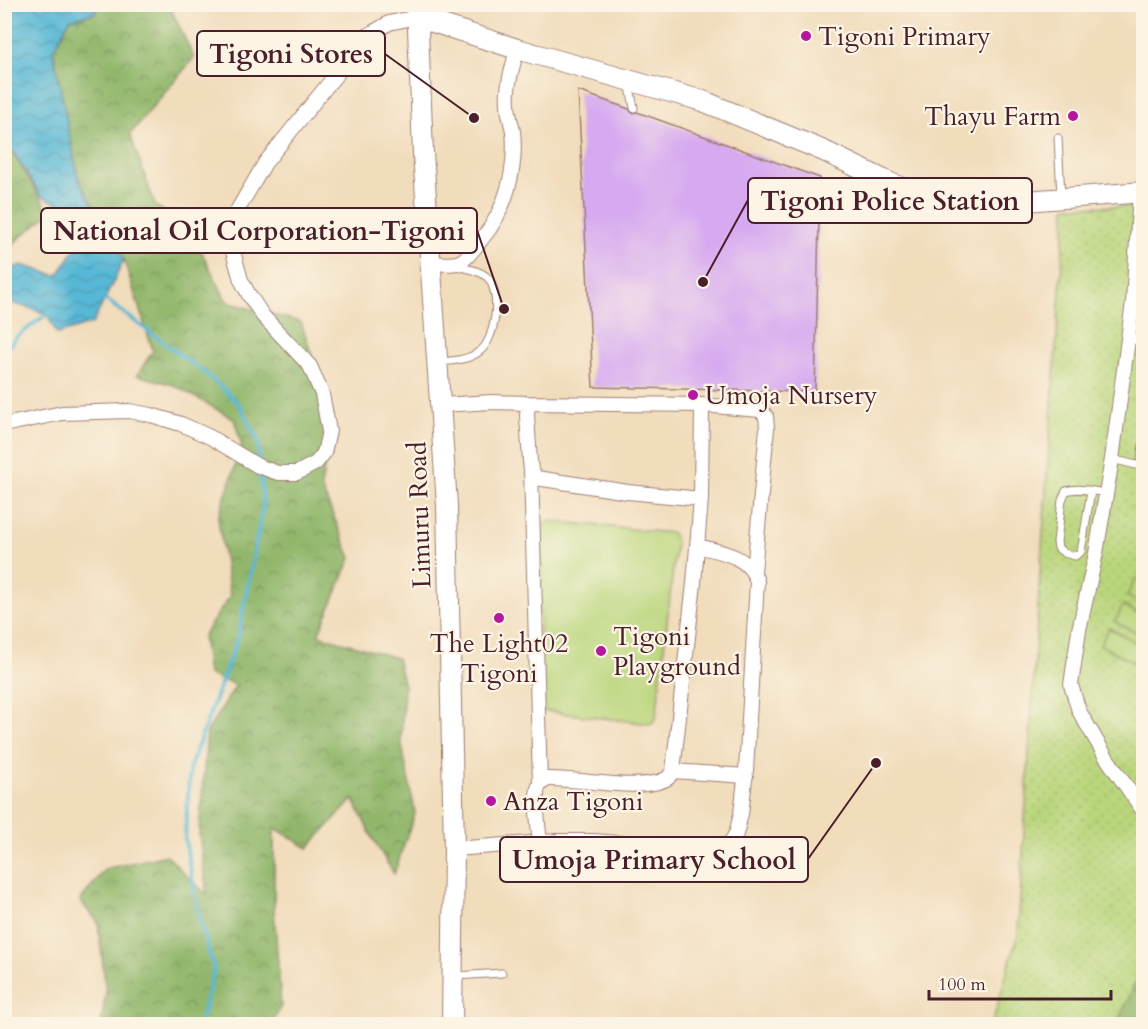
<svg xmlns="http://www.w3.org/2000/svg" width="1148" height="1029" font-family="Cardo,serif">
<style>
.grass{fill:url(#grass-dots);stroke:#827a54;stroke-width:1.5}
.forest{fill:url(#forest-crowns);stroke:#6e6b4c;stroke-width:1.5}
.pitch{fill:#b9d67c;stroke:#827a54;stroke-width:1.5}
.water{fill:url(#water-waves);stroke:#506c80;stroke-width:1.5}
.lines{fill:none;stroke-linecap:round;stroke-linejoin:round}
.stream{stroke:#57b8d6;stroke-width:4}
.building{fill:#d6a9f0}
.service-casing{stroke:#9e7e73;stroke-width:9}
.minor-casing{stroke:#9e7e73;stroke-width:16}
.secondary-casing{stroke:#9e7e73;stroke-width:22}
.service{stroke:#fff;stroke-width:7}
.minor{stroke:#fff;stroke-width:14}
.secondary{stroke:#fff;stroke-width:20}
.poi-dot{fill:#b5179e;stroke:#fcf5e5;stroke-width:2}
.labels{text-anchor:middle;stroke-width:4.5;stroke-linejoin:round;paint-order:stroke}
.poi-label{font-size:26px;fill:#4a1f2b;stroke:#fcf5e5;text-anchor:start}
.street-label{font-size:26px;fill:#4a1f2b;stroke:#fcf5e5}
.leader{fill:none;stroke:#4a1f2b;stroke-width:2}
.callout-dot{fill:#4a1f2b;stroke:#fcf5e5;stroke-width:2}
.callout{fill:#fcf5e5;stroke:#4a1f2b;stroke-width:2}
.callout-label{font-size:27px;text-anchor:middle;font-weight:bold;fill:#4a1f2b}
</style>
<defs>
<pattern id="grass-dots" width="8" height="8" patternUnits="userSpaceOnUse" patternTransform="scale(1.5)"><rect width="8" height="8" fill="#b9d67c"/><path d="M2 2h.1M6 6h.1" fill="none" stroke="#a1b76b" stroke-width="1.8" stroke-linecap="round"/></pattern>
<pattern id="forest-crowns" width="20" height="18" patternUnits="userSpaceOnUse" patternTransform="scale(1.5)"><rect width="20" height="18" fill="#92b76c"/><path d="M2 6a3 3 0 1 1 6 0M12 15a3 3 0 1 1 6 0" fill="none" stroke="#799459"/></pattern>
<pattern id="water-waves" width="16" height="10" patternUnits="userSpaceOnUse" patternTransform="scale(1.5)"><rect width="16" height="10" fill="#57b8d6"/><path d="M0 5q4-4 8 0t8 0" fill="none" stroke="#4a95ae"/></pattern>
</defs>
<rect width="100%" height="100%" fill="#fcf5e5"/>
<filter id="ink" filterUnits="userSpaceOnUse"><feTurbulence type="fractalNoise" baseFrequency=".0167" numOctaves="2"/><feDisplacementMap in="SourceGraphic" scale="12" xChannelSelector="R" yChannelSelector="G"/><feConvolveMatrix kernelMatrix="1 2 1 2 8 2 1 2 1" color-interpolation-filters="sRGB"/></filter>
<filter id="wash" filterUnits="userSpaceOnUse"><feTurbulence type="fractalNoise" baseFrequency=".008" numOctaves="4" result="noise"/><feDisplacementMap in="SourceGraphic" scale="24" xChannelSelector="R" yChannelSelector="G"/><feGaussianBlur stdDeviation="1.35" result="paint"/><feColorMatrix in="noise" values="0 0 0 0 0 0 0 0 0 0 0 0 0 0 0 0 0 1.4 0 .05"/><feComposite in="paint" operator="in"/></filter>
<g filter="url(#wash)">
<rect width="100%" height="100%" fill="#f1dcbb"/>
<path class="grass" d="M1066 206 1143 207V1024H992L1018 934 1039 591Z"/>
<path class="forest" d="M5 5H13L5 75V121Z
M98 5H169L194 58 130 134 155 205 191 231 227 302 301 322 333 418 321 487 351 558 318 635 397 658 404 687 401 741 415 813 394 874 373 839 353 799 308 848 274 827V909L281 1006 272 1024H101L106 992 98 922 80 901 105 869 167 855 191 881 207 894 199 832 207 732 236 685 208 674 203 636 230 596 218 518 242 446 234 419 174 385 137 375 153 351 124 260 78 178 53 51 70 19 95 13Z
M4 139 50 213 5 250H4Z
M1143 966V1024H1117Z"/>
<path class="pitch" d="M549 521 672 533 676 543 656 718 651 724 537 710 542 526Z
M1136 578 1143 582V605L1127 596Z
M1123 605 1143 616V636L1115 622Z
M1109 628 1143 646V653L1137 664 1100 645Z"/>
<path class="water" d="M13 5H98L95 13 70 19 53 51 78 178 124 260 93 323 57 334 47 314 12 303 9 269 22 265 57 276 80 242 71 210 41 196 5 139V75Z"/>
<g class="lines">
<path class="stream" d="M105 299 210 377 240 405 258 441 259 461
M4 354 15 338 47 314
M200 1024 214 969 199 917 185 839 190 767 238 637 263 506 260 472"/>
</g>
<g id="blocks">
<path class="building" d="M578 91 629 109 632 113 637 112 820 178 815 392 593 387Z"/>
</g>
</g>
<g filter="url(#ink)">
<use href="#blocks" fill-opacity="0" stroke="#9e7e73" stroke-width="1.5"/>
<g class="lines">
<defs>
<path id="service" d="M629 82 634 108
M1058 138 1061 196
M1129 336 1144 345
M439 362C453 361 469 360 480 351 496 339 502 291 487 277 478 269 466 269 456 266
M1112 459 1140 466 1144 439
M1091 491 1081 552 1075 556 1064 553 1058 548 1057 542 1062 500 1066 491C1077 487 1093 491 1106 493
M456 976 502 973"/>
<path id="minor" d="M1140 193 1133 302 1112 459 1096 553 1079 630 1071 685 1079 711 1106 757 1142 809
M432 263C464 266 462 263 481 240 506 211 517 169 513 131 511 122 508 113 508 104 506 85 513 67 517 49
M528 403 702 405 701 499
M441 405 492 402 528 403 527 416 530 461 531 470 536 478 628 492 701 499 694 583 673 771 668 778C642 793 581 778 548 779 546 780 542 782 540 784 533 793 539 831 540 843
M702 405 760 410 766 416 767 428 754 572
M4 425 62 413 129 411 151 415 181 424 210 437 258 466 278 473H297L316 463 324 453 329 431 322 394 310 366 263 316 249 295 241 280 230 241 234 216 265 163 367 36 389 23 417 17
M531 470 540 784
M673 771 746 776
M454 849 557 841H592L705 849H718L730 843 736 834 741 814 746 771 757 581C748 555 721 552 697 546"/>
<path id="secondary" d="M417 4 423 153 447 505 454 849 452 1024
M417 17 517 49 703 101 824 151 890 183 942 202 973 205 1144 192"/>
</defs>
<use href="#service" class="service-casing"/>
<use href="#minor" class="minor-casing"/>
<use href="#secondary" class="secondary-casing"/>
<use href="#service" class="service"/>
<use href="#minor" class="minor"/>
<use href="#secondary" class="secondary"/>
</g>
</g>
<g class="poi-dot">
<circle cx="806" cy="36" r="6"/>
<circle cx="1073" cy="116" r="6"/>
<circle cx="693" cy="395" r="6"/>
<circle cx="499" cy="618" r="6"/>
<circle cx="601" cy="651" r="6"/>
<circle cx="491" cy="801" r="6"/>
</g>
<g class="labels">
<g class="poi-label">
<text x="818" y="45">Tigoni Primary</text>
<text x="1061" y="125" text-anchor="end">Thayu Farm</text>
<text x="705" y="404">Umoja Nursery</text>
<text x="613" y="645">Tigoni<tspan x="613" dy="30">Playground</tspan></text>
<text x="499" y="652" text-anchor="middle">The Light02<tspan x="499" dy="30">Tigoni</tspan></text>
<text x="503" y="810">Anza Tigoni</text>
</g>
<g class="street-label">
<text transform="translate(419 515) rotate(-92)" y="9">Limuru Road</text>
</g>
</g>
<path class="leader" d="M474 118L385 54M703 282L748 200M504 309L477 230M876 763L808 859"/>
<g class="callout-dot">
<circle cx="474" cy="118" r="6"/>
<circle cx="703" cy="282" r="6"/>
<circle cx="504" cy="309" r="6"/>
<circle cx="876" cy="763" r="6"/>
</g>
<g class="callout">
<rect x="197" y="31" width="188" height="45" rx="6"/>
<rect x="748" y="178" width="284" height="45" rx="6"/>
<rect x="41" y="208" width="436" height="45" rx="6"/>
<rect x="500" y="837" width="308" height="45" rx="6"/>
</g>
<g class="callout-label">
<text x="291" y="63">Tigoni Stores</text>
<text x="890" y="210">Tigoni Police Station</text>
<text x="259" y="240">National Oil Corporation-Tigoni</text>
<text x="654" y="869">Umoja Primary School</text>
</g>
<rect width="1148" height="1029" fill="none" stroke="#fcf5e5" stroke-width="24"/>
<path d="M929 990v9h182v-9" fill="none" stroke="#4a1f2b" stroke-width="3"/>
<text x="938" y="990" font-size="18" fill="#4a1f2b" stroke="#fcf5e5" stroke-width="4.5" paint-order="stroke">100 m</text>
</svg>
